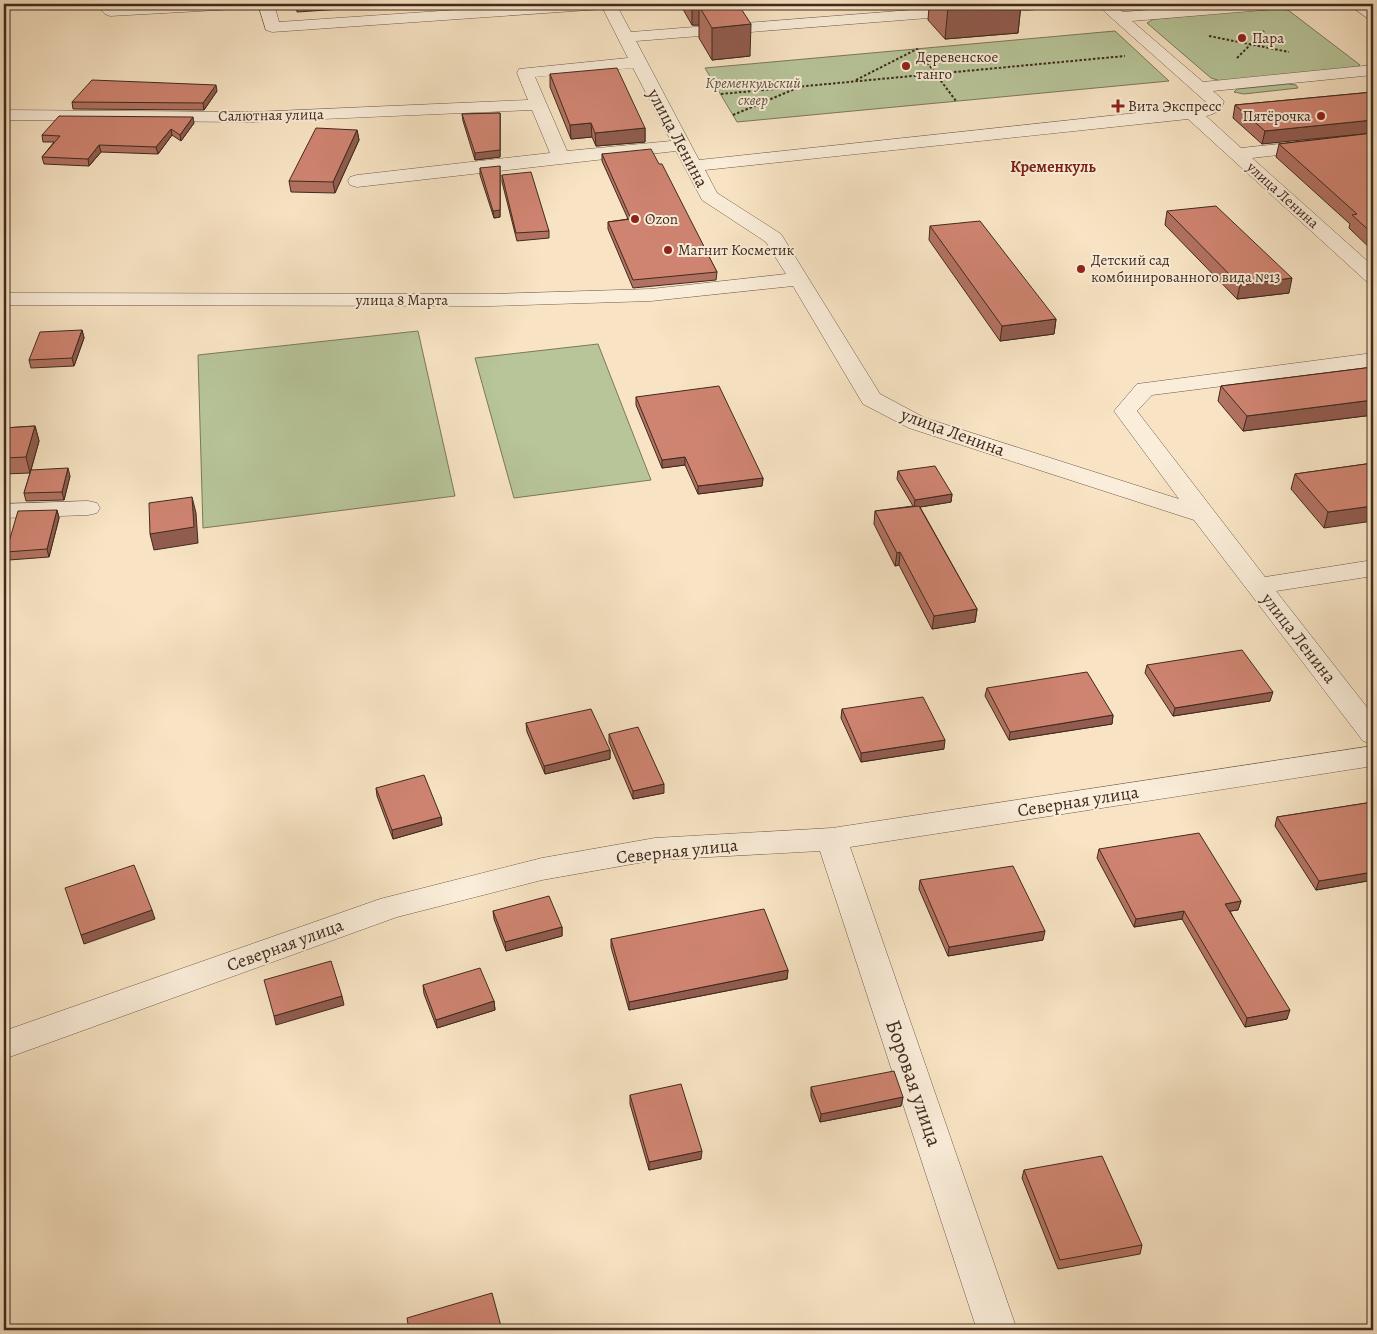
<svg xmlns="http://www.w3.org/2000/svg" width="1377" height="1334" font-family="Alegreya,serif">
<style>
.green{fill:#b7c599;stroke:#7c785c}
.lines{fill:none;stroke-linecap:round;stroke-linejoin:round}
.minor-casing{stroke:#6e5848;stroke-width:1}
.path{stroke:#402a1e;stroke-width:2;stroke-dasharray:2.5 2;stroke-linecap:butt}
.minor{fill:#faedd9;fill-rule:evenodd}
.wall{fill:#b27261;stroke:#402a1e}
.shaded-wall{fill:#915c4f;stroke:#402a1e}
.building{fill:#cf8471;stroke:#402a1e}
.poi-dot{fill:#8f2418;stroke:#faedd9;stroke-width:2}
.labels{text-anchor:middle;stroke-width:4;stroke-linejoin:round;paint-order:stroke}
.far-poi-label{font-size:15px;fill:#402a1e;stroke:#faedd9;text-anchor:start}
.far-park-label{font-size:15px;font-style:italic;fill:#5e513d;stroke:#faedd9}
.far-street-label{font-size:15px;fill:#402a1e;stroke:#faedd9}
.far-quarter-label{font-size:16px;font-weight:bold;fill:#7a1f14;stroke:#faedd9}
.street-label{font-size:18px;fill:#402a1e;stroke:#faedd9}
.near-street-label{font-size:21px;fill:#402a1e;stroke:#faedd9}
</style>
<rect width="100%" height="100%" fill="#f8e4c4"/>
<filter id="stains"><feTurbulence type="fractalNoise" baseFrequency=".004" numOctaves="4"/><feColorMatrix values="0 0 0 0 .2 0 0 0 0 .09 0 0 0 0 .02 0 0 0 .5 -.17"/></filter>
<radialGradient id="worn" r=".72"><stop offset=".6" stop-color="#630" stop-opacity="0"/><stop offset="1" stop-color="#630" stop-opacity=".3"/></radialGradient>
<path class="green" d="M1274 8 1288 10 1360 65 1354 69 1224 82 1211 78 1147 23 1154 19Z
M1115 31 1169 81 737 122 705 68Z
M1288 84 1296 85 1298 88 1244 94 1234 92 1237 89Z
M418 331 455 496 203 528 198 355Z
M598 344 651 480 514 498 475 358Z"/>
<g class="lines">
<defs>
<path id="minor" d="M104 4H120L119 6 157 4H244L241 7 236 9 110 16 105 14 102 11Z
M258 4H274L279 22 544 4H616L631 32 987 4H1050L1047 7 1042 9 636 41 699 160 1201 106 1206 102 1106 13 1103 10 1106 7H1116L1123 12 1222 4H1283L1280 7 1275 9 1132 21 1203 82 1373 65V75L1213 91 1224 101C1222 110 1215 114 1206 116L1241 148 1373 134V144L1252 158 1373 266V283L1366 281 1188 119 705 170 717 193 781 234 880 394 925 418 1179 499 1114 411 1137 384 1373 353V367L1152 395 1137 411 1265 577 1373 560V576L1276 591 1373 715V744L1363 741 1194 520 909 428 863 404 793 286 651 301 490 306 4 305V293L490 294 651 289 786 274 766 242 702 200 676 151 357 187 350 185 348 181 350 177 357 175 550 153 532 110 252 122 4 120V110L252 112 528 100 517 73 519 69 628 58 603 9 272 32 266 30ZM633 68 671 141 567 151 535 77Z
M1348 4H1366L1373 8V20L1367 18Z
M88 501 97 503 100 508 97 513 88 515 4 518V504Z
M1373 746V766L850 847 1017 1330H977L820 851 655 860 542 880 397 917 4 1059V1031L380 899 542 858 655 838 832 828Z"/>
</defs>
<use href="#minor" class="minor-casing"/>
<path class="path" d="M1209 36 1289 52
M1237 58 1264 31
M856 80 917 49 956 101
M721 94 1125 56
M733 115 797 88"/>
<use href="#minor" class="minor"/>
</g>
<path class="wall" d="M296 4H416L297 12Z
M680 4H738L750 56 712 60 699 38V25H692Z
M816 4H827L820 9Z
M913 4H1021L1018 33 945 39 928 20 929 7 917 8Z
M550 74 645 128V142L596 146 592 137 571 139 550 87Z
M217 91 204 110 73 109 72 102Z
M1373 92 1262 144 1233 118 1235 105Z
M500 113V157L475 160 463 121 462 114Z
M194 123 181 141 172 135 158 154 101 152 89 166 44 164 42 157 54 142H43L42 135Z
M357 130 359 140 335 193 291 192 289 181Z
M1373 133V251L1349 228 1350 224 1276 157 1279 144Z
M602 154 659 164 717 272 716 280 633 288 608 229V222L628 219 602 161Z
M480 168 500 173V217L494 218 480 175Z
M502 175 549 231V238L517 241 502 182Z
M1167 211 1289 293 1237 299 1165 225Z
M930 226 1056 319 1054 334 1000 341 929 240Z
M82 330 84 338 74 366 31 368 29 360Z
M1373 367V415L1243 431 1218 401 1221 386Z
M636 397 763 478 762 486 698 494 685 465 662 468 636 405Z
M35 426 39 441 31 470 70 476 64 500 26 501 24 493 30 473 4 474V428Z
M1373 463 1324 528 1291 489 1295 474Z
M898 471 952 494 951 502 920 507 977 609 975 622 932 629 899 565 895 566 874 524 875 511 913 506 897 479Z
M57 510 59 518 49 557 9 560 6 552Z
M1147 665 1270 701 1173 716 1145 673Z
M987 688 1113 715 1112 724 1009 740 985 696Z
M842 709 944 749 861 762 841 718Z
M526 723 610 750V759L545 774 527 732Z
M609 734 664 793 633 799 609 742Z
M376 788 441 817 442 825 393 839 377 796Z
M1373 802V880L1316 890 1275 826 1277 817Z
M1099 849 1241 901 1238 910 1230 911 1287 1019 1245 1027 1182 919 1134 927 1097 858Z
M920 880 1043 940 948 956 919 889Z
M493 911 562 927V936L506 951 494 919Z
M611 939 788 970 787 979 629 1010 611 947Z
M423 985 494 1001 495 1010 437 1028 424 994Z
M811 1087 903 1097 901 1106 820 1122 811 1096Z
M630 1095 701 1159 649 1170 630 1104Z
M1024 1170 1142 1245 1140 1254 1058 1269 1022 1178Z"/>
<path class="shaded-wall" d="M820 4H827L820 9Z
M917 4H929V7L917 8Z
M987 4H1021L1018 33 945 39 948 7Z
M692 7H699V25H692Z
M751 24 750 56 712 60V28Z
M216 85 217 91 204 110 203 103Z
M500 113V157L475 160V153Z
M193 117 194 123 181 141 180 135Z
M1373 120V133L1262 144 1265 131Z
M591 123 592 137 571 139 570 125Z
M645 128V142L596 146 595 133Z
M171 129 172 135 158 154 156 147Z
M357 130 359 140 335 193 333 182Z
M99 145 101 152 89 166 88 159Z
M500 166V217L494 218 493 211Z
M1292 278 1289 293 1237 299 1240 285Z
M1056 319 1054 334 1000 341 1002 326Z
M82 330 84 338 74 366 72 358Z
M1373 400V415L1243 431 1247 416Z
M35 426 39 441 30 473 26 457Z
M685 457V465L662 468V460Z
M68 468 70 476 64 500 62 492Z
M763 478 762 486 698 494V486Z
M952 494 951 502 914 508 915 500Z
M192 497 196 513 198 543 154 550 150 534Z
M1373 506V521L1324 528 1328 512Z
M57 510 59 518 49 557 47 549Z
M900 552 899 565 895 566 897 553Z
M977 609 975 622 932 629 934 616Z
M1273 692 1270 701 1173 716 1175 708Z
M1113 715 1112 724 1009 740 1010 732Z
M945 740 944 749 861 762V753Z
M610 750V759L545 774 544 766Z
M664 784V793L633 799V791Z
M441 817 442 825 393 839 392 830Z
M1373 872V880L1316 890 1319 881Z
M1241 901 1238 910 1223 912 1225 904Z
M152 910 155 919 84 944 81 935Z
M1184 911 1182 919 1134 927 1136 919Z
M562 927V936L506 951 505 942Z
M1045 931 1043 940 948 956 949 947Z
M788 970 787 979 629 1010V1002Z
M342 996 344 1005 276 1025 274 1016Z
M494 1001 495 1010 437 1028 436 1020Z
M1290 1010 1287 1019 1245 1027 1247 1018Z
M903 1097 901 1106 820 1122 821 1114Z
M702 1151 701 1159 649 1170V1162Z"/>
<path class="building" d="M690 4H730L692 7Z
M731 4H738L751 24 712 28 699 6Z
M944 4H987L948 7Z
M617 68 645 128 595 133 591 123 570 125 550 74Z
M92 80 216 85 203 103 72 102Z
M1373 92V120L1265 131 1235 105Z
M500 113V150L475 153 462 114Z
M59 116 193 117 180 135 171 129 156 147 99 145 88 159 42 157 60 136 42 135Z
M316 128 357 130 333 182 289 181Z
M1373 133V234L1352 215 1357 214 1279 144Z
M651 149 659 164H662L717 272 633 280 608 222 631 219 602 154Z
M500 166V210L493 211 480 168Z
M531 172 549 231 516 233 502 175Z
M1216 206 1292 278 1240 285 1167 211Z
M980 221 1056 319 1002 326 930 226Z
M82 330 72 358 29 360 40 332Z
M1373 367V400L1247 416 1221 386Z
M719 386 763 478 698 486 685 457 662 460 636 397Z
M35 426 26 457 4 458V428Z
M1373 463V506L1328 512 1295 474Z
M935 466 952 494 915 500 898 471Z
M68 468 62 492 24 493 31 470Z
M192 497 194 527 150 534 149 503Z
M919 506 977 609 934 616 900 552 897 553 875 511Z
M57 510 47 549 6 552 18 511Z
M1242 650 1273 692 1175 708 1147 665Z
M1087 672 1113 715 1010 732 987 688Z
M923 697 945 740 861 753 842 709Z
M591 709 610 750 544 766 526 723Z
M638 727 664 784 633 791 609 734Z
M424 775 441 817 392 830 376 788Z
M1373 802V872L1319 881 1277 817Z
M1199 833 1241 901 1225 904 1290 1010 1247 1018 1184 911 1136 919 1099 849Z
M134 865 152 910 81 935 65 888Z
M1013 866 1045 931 949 947 920 880Z
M549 896 562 927 505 942 493 911Z
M764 909 788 970 629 1002 611 939Z
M331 961 342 996 274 1016 264 980Z
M480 968 494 1001 436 1020 423 985Z
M894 1071 903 1097 821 1114 811 1087Z
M681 1084 702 1151 649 1162 630 1095Z
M1102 1156 1142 1245 1060 1260 1024 1170Z
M492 1293 502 1330H409L407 1318Z"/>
<g class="poi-dot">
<circle cx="1242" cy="38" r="5"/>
<circle cx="906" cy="66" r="5"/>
<path d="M1115.5 98.5h5v5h5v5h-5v5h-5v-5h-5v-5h5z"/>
<circle cx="1321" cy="116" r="5"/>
<circle cx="635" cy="219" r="5"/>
<circle cx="668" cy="250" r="5"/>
<circle cx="1081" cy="269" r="5"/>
</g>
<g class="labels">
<g class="far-poi-label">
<text x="1252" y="43">Пара</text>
<text x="916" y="62">Деревенское<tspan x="916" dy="17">танго</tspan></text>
<text x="1128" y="111">Вита Экспресс</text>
<text x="1311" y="121" text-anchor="end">Пятёрочка</text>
<text x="645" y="224">Ozon</text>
<text x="678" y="255">Магнит Косметик</text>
<text x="1091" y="265">Детский сад<tspan x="1091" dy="17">комбинированного вида №13</tspan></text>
</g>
<g class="far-park-label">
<text x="753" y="88">Кременкульский<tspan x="753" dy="17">сквер</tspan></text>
</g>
<g class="far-street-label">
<text transform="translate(271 115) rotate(-1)" y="5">Салютная улица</text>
<text transform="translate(1283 195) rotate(42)" y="5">улица Ленина</text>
<text x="402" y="305">улица 8 Марта</text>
</g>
<g class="far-quarter-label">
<text x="1053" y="172">Кременкуль</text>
</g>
<g class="street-label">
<text transform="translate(678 138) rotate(62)" y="6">улица Ленина</text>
<text transform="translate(953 432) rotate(20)" y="6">улица Ленина</text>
<text transform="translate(1299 638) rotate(52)" y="6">улица Ленина</text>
<text transform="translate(1078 801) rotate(-9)" y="6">Северная улица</text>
<text transform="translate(677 851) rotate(-6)" y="6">Северная улица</text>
<text transform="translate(285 945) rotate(-20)" y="6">Северная улица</text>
</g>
<g class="near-street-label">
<text transform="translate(914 1083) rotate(71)" y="7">Боровая улица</text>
</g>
</g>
<rect width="1377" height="1334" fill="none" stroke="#f8e4c4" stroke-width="20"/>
<rect x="5" y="5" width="1367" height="1324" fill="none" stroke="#402a1e" stroke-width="2.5"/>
<rect x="10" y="10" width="1357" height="1314" fill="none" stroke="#402a1e"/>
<rect width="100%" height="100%" filter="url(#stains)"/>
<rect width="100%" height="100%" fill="url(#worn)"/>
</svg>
